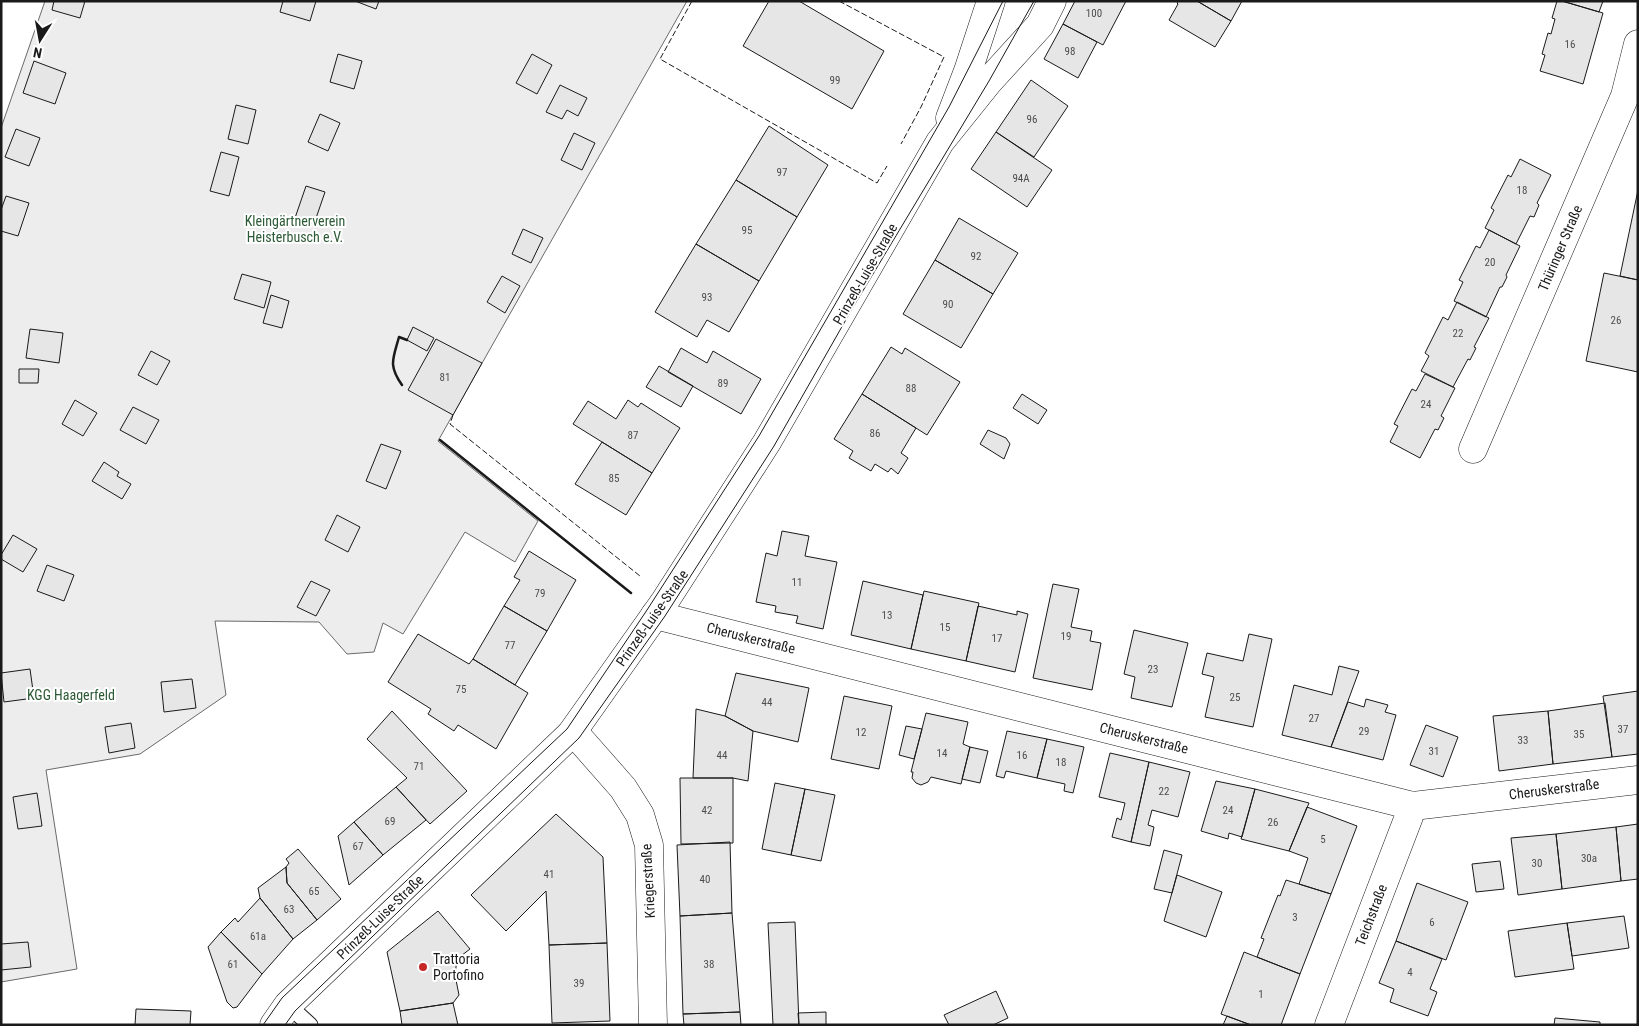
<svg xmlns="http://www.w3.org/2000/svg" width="1639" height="1026" font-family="'Roboto Condensed',sans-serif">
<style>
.built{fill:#ededed;stroke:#6a6a6a}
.building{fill:#e6e6e6;stroke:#1a1a1a}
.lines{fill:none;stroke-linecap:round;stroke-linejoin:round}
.service-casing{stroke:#1a1a1a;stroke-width:17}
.minor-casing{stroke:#1a1a1a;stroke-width:29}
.secondary-casing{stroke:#1a1a1a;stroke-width:29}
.service{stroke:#fff;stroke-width:15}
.minor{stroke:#fff;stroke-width:28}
.secondary{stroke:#fff;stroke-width:28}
.tram{stroke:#1a1a1a;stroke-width:1}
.fence{stroke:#1a1a1a;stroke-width:1;stroke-dasharray:6 2.5;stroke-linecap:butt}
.wall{stroke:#1a1a1a;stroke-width:2.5}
.poi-dot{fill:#c62828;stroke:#fff;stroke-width:2}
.labels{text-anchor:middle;stroke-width:4;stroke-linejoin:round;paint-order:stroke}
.number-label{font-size:11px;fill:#4d4d4d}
.park-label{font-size:14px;fill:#2b5a34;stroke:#fff}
.street-label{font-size:14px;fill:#1a1a1a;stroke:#fff}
.poi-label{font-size:14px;fill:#1a1a1a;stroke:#fff;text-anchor:start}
</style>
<rect width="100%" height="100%" fill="#fff"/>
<path class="built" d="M45 1H687L438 441 538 521 515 562 465 532 403 634 383 623 374 652 347 654 319 622 215 621 226 695 140 754 46 770 77 969 1 982V128Z"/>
<path class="building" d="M54 1H85L80 18 52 10Z
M283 1H316L310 21 280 12Z
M355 1H379L376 9Z
M769 1H799L884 51 852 109 743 46Z
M1075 1H1126L1103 45 1063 24Z
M1178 1H1197L1231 21 1215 47 1169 20 1178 4 1177 3Z
M1197 1H1242L1231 21Z
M1557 1H1562L1603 13 1583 84 1540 71 1545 55 1542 54 1548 33 1551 34 1555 19 1552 18Z
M1562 1H1603L1599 12Z
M1063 24 1097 42 1078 78 1044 59Z
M338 54 362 61 354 89 330 82Z
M532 54 552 65 537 94 516 83Z
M34 61 66 73 55 104 23 93Z
M1031 80 1068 106 1034 157 996 132Z
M560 85 587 98 578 116 567 110 562 119 546 112Z
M236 105 256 110 248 144 228 139Z
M320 114 340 123 328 151 308 142Z
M769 126 828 165 797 217 736 180Z
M16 129 40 138 29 166 5 157Z
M996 132 1052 170 1027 207 971 169Z
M574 133 595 143 582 170 561 160Z
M221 152 239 157 229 196 210 191Z
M1520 159 1551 175 1537 203 1539 205 1534 217 1530 216 1516 244 1485 228 1494 210 1491 208 1508 175 1511 177Z
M736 180 797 217 759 281 696 244Z
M306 186 325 192 314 224 295 218Z
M1638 190V280L1620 276Z
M6 196 29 203 18 236 1 231V210Z
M959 218 1018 253 993 294 935 260Z
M523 229 543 238 531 263 512 254Z
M1489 230 1520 246 1506 275 1507 277 1502 287H1500L1486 317 1454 301 1463 282 1459 280 1476 246 1480 248Z
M696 244 759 281 729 332 707 320 697 337 655 312Z
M935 260 993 294 961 348 903 314Z
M1604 273 1638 280V372L1586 361Z
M242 274 271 282 264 308 234 299Z
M502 276 520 286 505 313 487 302Z
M271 295 289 301 282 328 263 323Z
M1457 302 1489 318 1474 347 1476 348 1470 360 1468 359 1453 387 1421 371 1429 356 1425 353 1443 317 1448 320Z
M413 327 434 338 427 351 407 340Z
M30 329 63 333 59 363 26 358Z
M436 339 482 363 453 415 408 390Z
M891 347 902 354 905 348 960 382 927 435 862 394Z
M681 348 707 363 713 351 761 379 741 414 668 372Z
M151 351 170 361 157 385 138 375Z
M659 366 693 386 681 407 646 387Z
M19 369H39L38 383H19Z
M1425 374 1455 388 1441 416 1444 418 1438 430 1435 429 1420 458 1390 442 1398 426 1394 424 1412 389 1416 391Z
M862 394 916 428 901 453 908 458 898 474 891 468 888 472 875 464 871 471 849 458 853 451 834 439Z
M1022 394 1047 410 1038 424 1013 408Z
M75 400 97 413 83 436 62 424Z
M628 400 638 407 641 403 680 428 652 473 573 424 588 401 616 419Z
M133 407 159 420 146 444 120 430Z
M988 430 1006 438 1010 444 1004 459 980 444Z
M602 442 652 473 626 515 575 484Z
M381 444 401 451 386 489 366 481Z
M104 462 119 472 117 476 131 484 122 499 92 481Z
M337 515 360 527 348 552 325 540Z
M782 531 809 536 805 556 837 562 823 629 796 623 798 616 775 612 776 606 756 602 766 553 777 556Z
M13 535 37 549 23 572 1 559V555Z
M529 551 576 580 547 631 504 606 520 580 514 577Z
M47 565 74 575 64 601 37 591Z
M311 581 330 590 316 616 297 607Z
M863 581 923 595 911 649 851 635Z
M1053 584 1079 589 1071 627 1092 631 1090 641 1101 643 1092 690 1033 678Z
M924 591 979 603 966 661 911 649Z
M504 606 547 631 515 685 473 659Z
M978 606 1017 615V611L1028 614 1015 672 966 661Z
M1134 630 1188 643 1172 707 1131 698 1135 677 1124 674Z
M418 634 469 664 473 659 528 693 496 749 458 725 454 731 428 714 431 709 388 682Z
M1249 634 1272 639 1253 727 1205 717 1214 677 1202 674 1207 653 1243 661Z
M1339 666 1359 671 1331 747 1282 735 1294 685 1332 695Z
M30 669 34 698 4 702 1 673Z
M736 673 809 688 798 742 753 731 725 716Z
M192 679 196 708 164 712 161 682Z
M1638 691V754L1612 757 1603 696Z
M844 696 892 706 879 769 831 759Z
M1366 699 1388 705 1385 712 1396 715 1383 760 1331 747 1348 702 1364 707Z
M1605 703 1612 757 1553 764 1548 711Z
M696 709 725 716 753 731 748 781 733 778H693Z
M392 711 467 791 430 824 396 787 407 778 367 739Z
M1548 711 1553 764 1499 771 1493 716Z
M926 713 968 722 963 744 970 747 961 784 931 777 928 782 921 785 916 783 912 778 913 772H911Z
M131 723 135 748 109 753 105 727Z
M1426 725 1458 737 1443 777 1410 765Z
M906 726 922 729 914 759 899 755Z
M1007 731 1047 739 1037 778 1006 771 1004 778 996 776Z
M1047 739 1084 747 1073 793 1064 791 1065 784 1037 778Z
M970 747 988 751 980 783 962 779Z
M1110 753 1149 762 1131 842 1112 837 1117 818 1121 820 1125 803 1099 797Z
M1149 762 1190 772 1178 817 1152 810 1148 825 1154 827 1150 846 1131 842Z
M680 778H733V843L681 844Z
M1216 781 1255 789 1242 837 1229 833 1228 839 1201 831Z
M775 783 805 789 791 855 762 849Z
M396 787 426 820 383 855 354 822Z
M805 789 835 795 821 861 791 855Z
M1255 789 1309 803 1289 851 1241 839Z
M37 793 42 826 18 829 13 797Z
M1307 807 1357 826 1331 894 1299 884 1308 858 1289 851Z
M556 814 603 857 607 943 549 945 546 891 506 931 471 895Z
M354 822 383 855 349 885 338 836Z
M1638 824V879L1621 881 1616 827Z
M1616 827 1621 881 1562 889 1556 834Z
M1556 834 1562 889 1518 895 1511 838Z
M730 842 732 913 680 916 677 845Z
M298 849 341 899 317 920 287 883 286 867 289 863 286 859Z
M1164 850 1182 855 1172 893 1154 889Z
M1500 861 1504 889 1476 892 1472 864Z
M286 867 287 883 317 920 293 939 260 898 258 888Z
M1177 875 1222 892 1206 937 1164 921Z
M1286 880 1331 894 1300 974 1257 957 1264 939 1261 938 1278 895 1280 896Z
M1417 883 1468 902 1446 960 1396 941Z
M260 898 293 939 262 974 221 932 235 918 238 922Z
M438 911 470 949 457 959 455 975 459 995 453 1003 400 1011 387 952Z
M732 913 740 1012 683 1014 680 916Z
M1624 916 1629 948 1572 956 1567 923Z
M795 922 799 1025H773L768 923Z
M1567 923 1574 969 1515 977 1508 931Z
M221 932 262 974 237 1007 233 1008 227 1002 208 947Z
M1396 941 1442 959 1430 989 1437 992 1428 1016 1390 1002 1394 989 1379 983Z
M28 942 31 967 1 970V944Z
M607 943 610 1021 552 1023 549 945Z
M1244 952 1300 974 1281 1025H1251L1221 1014Z
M996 991 1008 1018 993 1025H949L944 1015Z
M453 1003 458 1025H402L400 1011Z
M136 1009 191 1011 190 1025H135Z
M740 1012 741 1025H684L683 1014Z
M826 1012V1025H799L798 1013Z
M1227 1016 1251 1025H1223Z
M1555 1018 1600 1022V1025H1554Z"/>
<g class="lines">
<defs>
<path id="service" d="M288 1005 310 1025"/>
<path id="minor" d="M1473 449 1625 96 1638 44
M655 615 1413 806 1638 780
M571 734 579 738 623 788 640 815 649 845 653 1025
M1329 1025 1413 806"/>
<path id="secondary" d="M950 118 968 71 991 1
M274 1025 288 1005 571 734 665 601 767 442 940 142 989 81 1040 25 1052 1"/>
</defs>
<use href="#service" class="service-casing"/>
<use href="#minor" class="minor-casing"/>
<use href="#secondary" class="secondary-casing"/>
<use href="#service" class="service"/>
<use href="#minor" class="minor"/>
<use href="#secondary" class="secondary"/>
<path class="tram" d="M263 1025 282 998 567 729 647 610 759 436 949 107 1003 1
M285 1025 295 1011 579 738 665 616 774 446 852 309 989 81 1034 1"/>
<path class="fence" d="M692 1 660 59 877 183 887 166
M839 1 944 57 921 107 901 144
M453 415 450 424 640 576"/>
<path class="wall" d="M402 385C388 365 393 359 399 337L407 340
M440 440 631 593"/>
</g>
<circle class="poi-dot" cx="423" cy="967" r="5"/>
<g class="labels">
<g class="number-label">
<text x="1094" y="17">100</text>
<text x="1570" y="48">16</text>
<text x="1070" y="55">98</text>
<text x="835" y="84">99</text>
<text x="1032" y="123">96</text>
<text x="782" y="176">97</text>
<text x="1021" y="182">94A</text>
<text x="1522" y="194">18</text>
<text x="747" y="234">95</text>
<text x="976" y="260">92</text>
<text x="1490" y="266">20</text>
<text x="707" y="301">93</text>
<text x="948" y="308">90</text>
<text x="1616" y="324">26</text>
<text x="1458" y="337">22</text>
<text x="445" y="381">81</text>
<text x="723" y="387">89</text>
<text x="911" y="392">88</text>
<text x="1426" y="408">24</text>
<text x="875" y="437">86</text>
<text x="633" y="439">87</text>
<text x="614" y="482">85</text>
<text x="797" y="586">11</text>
<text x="540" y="597">79</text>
<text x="887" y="619">13</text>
<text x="945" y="631">15</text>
<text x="1066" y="640">19</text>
<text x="997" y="642">17</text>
<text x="510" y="649">77</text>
<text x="1153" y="673">23</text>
<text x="461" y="693">75</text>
<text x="1235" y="701">25</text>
<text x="767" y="706">44</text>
<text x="1314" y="722">27</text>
<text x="1623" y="733">37</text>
<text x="1364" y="735">29</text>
<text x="861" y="736">12</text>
<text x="1579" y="738">35</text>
<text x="1523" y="744">33</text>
<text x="1434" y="755">31</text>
<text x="942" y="757">14</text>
<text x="722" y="759">44</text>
<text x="1022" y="759">16</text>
<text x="1061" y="766">18</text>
<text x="419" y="770">71</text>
<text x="1164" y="795">22</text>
<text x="707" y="814">42</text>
<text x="1228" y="814">24</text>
<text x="390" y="825">69</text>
<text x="1273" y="826">26</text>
<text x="1323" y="843">5</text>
<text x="358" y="850">67</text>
<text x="1589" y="862">30a</text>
<text x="1537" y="867">30</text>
<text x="549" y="878">41</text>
<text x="705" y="883">40</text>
<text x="314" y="895">65</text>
<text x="289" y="913">63</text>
<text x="1295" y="921">3</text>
<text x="1432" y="926">6</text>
<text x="258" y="940">61a</text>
<text x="233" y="968">61</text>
<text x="709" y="968">38</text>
<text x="1410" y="976">4</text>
<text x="579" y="987">39</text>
<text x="1261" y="998">1</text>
</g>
<g class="park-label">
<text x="295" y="226">Kleingärtnerverein<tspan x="295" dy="16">Heisterbusch e.V.</tspan></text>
<text x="71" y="700">KGG Haagerfeld</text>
</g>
<g class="street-label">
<text transform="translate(1560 248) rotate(-67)" y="5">Thüringer Straße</text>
<text transform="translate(865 274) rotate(-60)" y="5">Prinzeß-Luise-Straße</text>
<text transform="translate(652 618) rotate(-55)" y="5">Prinzeß-Luise-Straße</text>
<text transform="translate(751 638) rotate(14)" y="5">Cheruskerstraße</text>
<text transform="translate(1144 738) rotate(14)" y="5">Cheruskerstraße</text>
<text transform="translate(1554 789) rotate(-7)" y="5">Cheruskerstraße</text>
<text transform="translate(648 881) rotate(-93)" y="5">Kriegerstraße</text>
<text transform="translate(1371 915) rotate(-69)" y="5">Teichstraße</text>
<text transform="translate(380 917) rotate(-44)" y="5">Prinzeß-Luise-Straße</text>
</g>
<g class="poi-label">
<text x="433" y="964">Trattoria<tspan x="433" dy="16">Portofino</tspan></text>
</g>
</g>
<rect width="1639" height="1026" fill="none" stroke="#1a1a1a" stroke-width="5"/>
<g transform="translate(40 40) rotate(191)" stroke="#ffffff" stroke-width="4" paint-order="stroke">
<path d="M0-4L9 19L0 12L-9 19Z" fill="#1a1a1a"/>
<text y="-8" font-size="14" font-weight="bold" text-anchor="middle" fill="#1a1a1a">N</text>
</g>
</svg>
